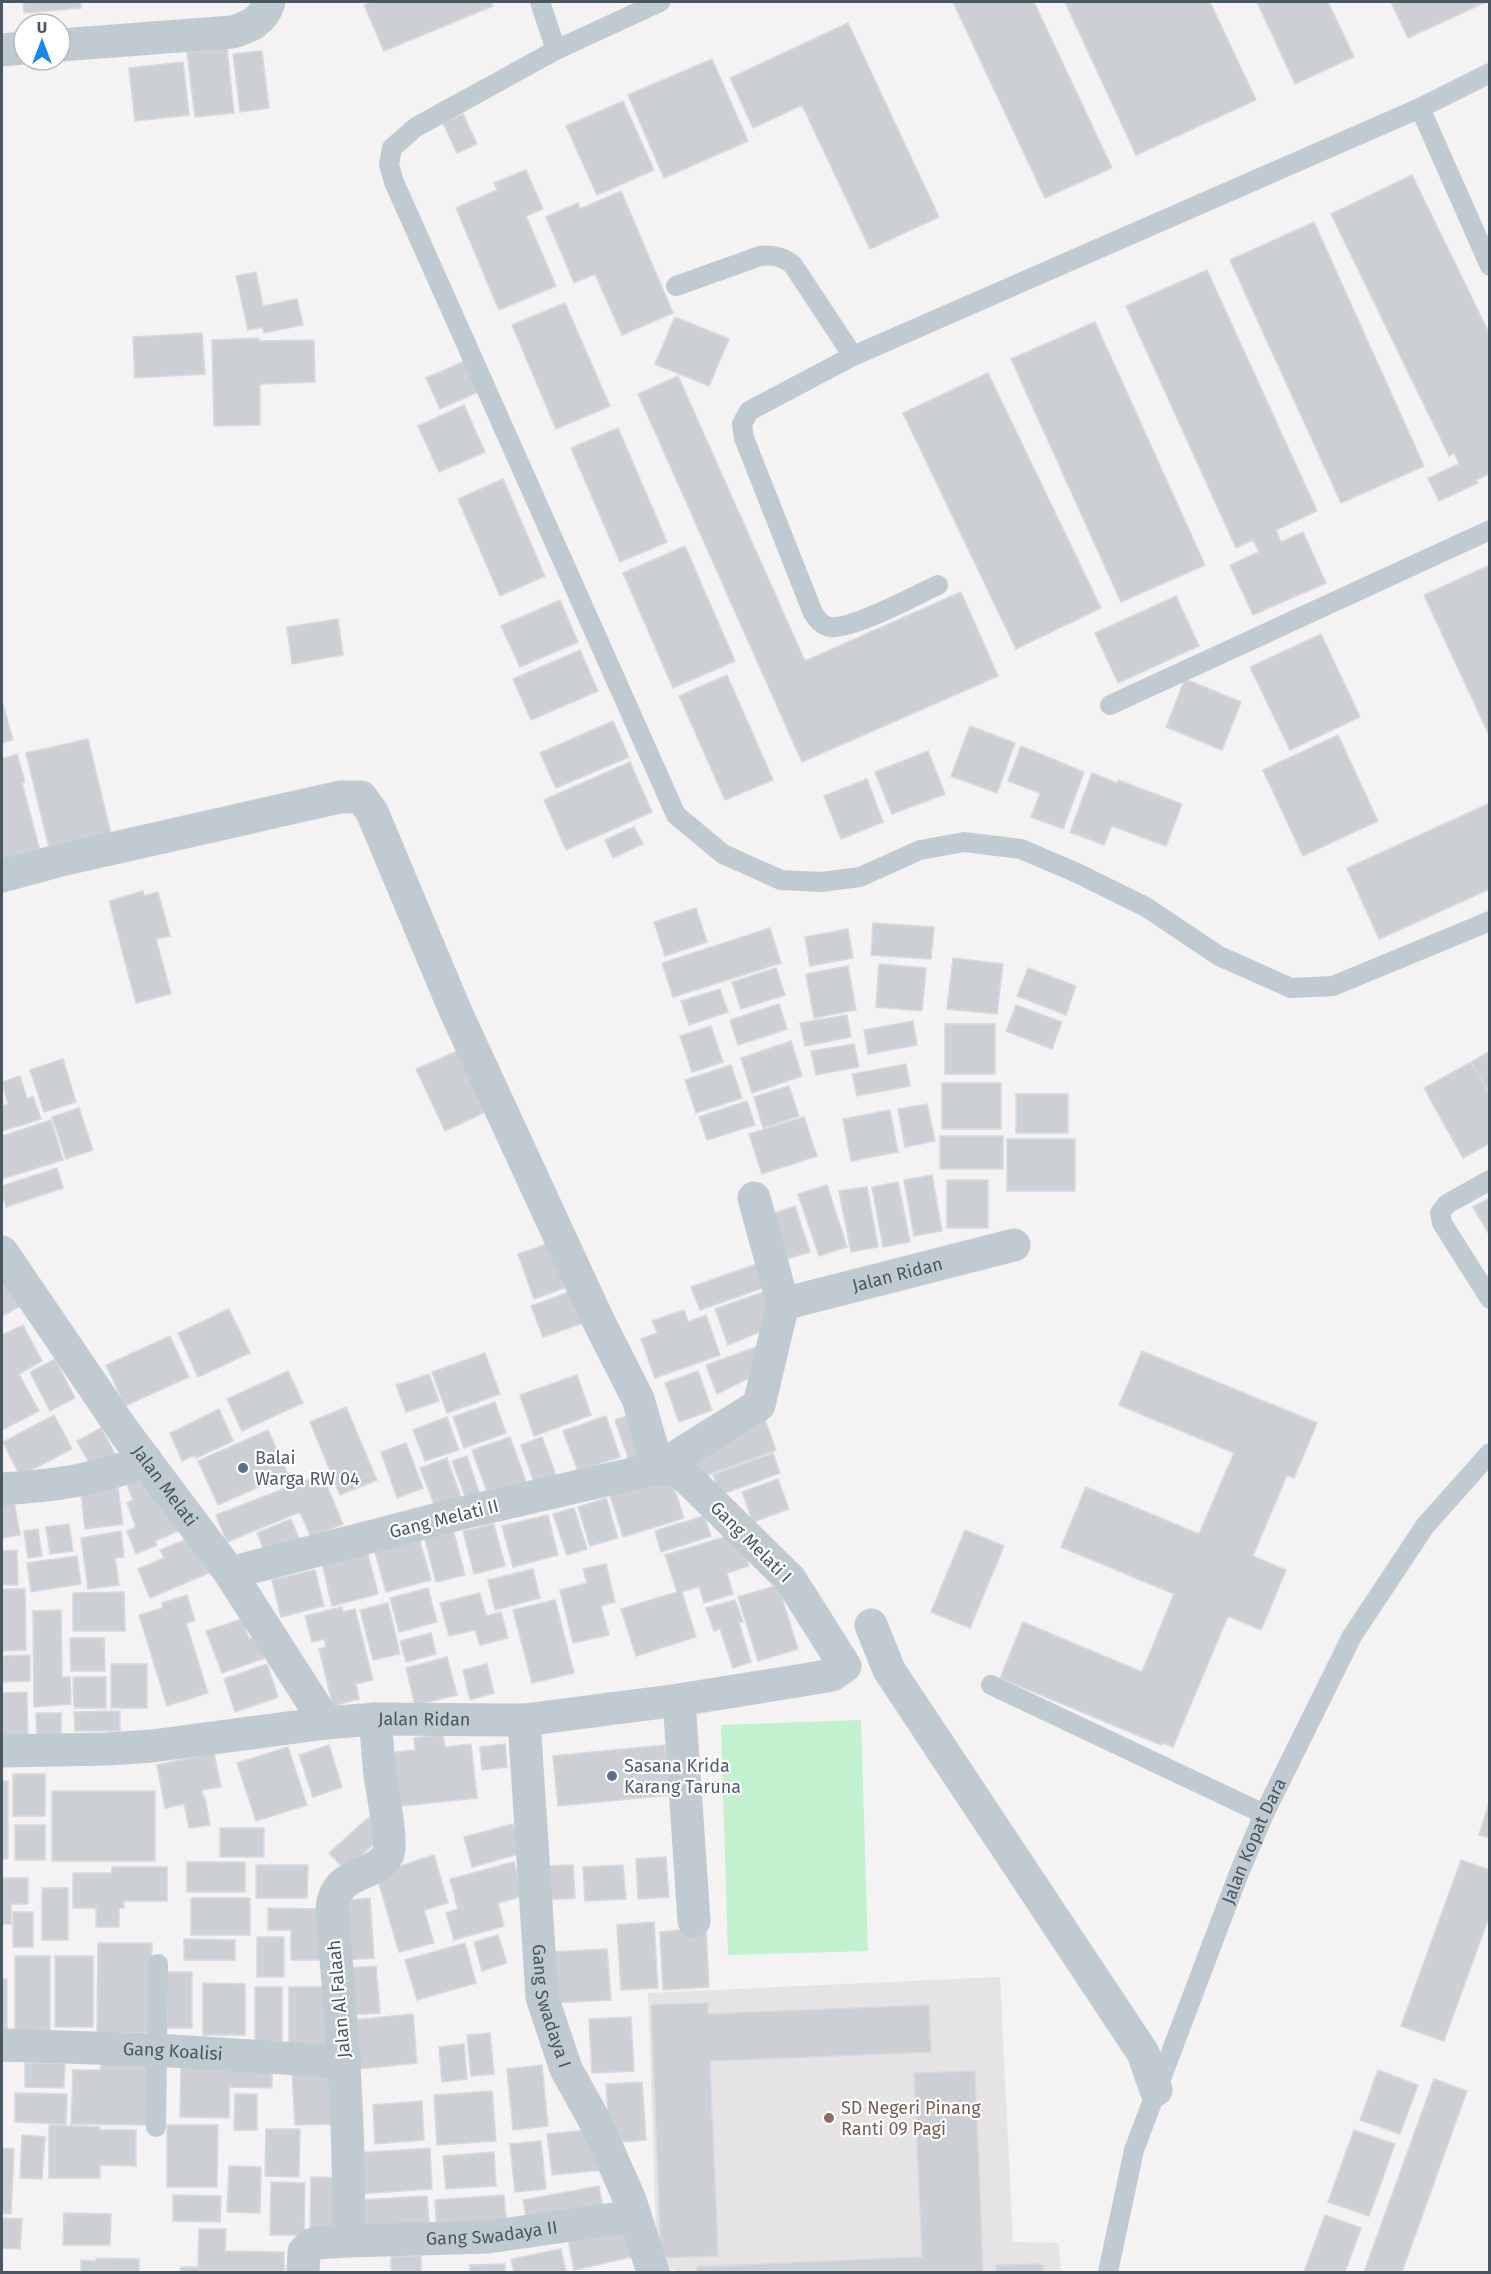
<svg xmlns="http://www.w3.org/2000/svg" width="1491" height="2274" font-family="'Fira Sans',sans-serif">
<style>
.education{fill:#e5e3e4}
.green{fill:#c1f1ce}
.building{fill:#ccd0d4;stroke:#d6d9dd;stroke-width:1.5}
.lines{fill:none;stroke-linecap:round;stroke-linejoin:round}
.service{stroke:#c0cbd1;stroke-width:20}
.minor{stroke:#c0cbd1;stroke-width:33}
.service-dot{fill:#5c6f8a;stroke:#fff;stroke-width:2}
.education-dot{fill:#8d6e63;stroke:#fff;stroke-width:2}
.labels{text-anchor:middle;stroke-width:4.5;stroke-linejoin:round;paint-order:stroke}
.street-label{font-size:18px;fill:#495860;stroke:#fff}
.service-label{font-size:18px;fill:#4e5e75;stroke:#fff;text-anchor:start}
.education-label{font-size:18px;fill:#785e54;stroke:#fff;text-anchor:start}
</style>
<rect width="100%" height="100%" fill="#f4f2f2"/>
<path class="education" d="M1000 1977 1013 2242 1059 2243 1061 2272H679L657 2263 648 1993Z"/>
<path class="green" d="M861 1720 868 1951 728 1955 721 1725Z"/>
<path class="building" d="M23 2H81V8L24 13Z
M372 2H491L493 6 384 51 364 5Z
M953 2H1034L1112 168 1045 198Z
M1065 2H1210L1256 100 1136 155Z
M1257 2H1328L1354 57 1295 84Z
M1391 2H1486L1408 38Z
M848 23 939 217 870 249 802 105 753 128 730 78Z
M227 48 234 113 195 117 187 52Z
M262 51 269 108 240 112 233 54Z
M712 59 748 141 664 178 628 95Z
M183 62 189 115 135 121 129 68Z
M623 101 654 170 597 195 566 126Z
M463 114 477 144 457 153 443 123Z
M526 170 543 209 526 216 556 286 499 310 456 208 497 190 494 183Z
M1412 175 1490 335V473L1476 480 1478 483 1439 501 1428 478 1459 464 1454 453 1449 456 1331 214Z
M621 191 673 313 622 335 595 274 574 283 546 217 578 203 580 209Z
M1314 222 1424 466 1341 503 1230 260Z
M1207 270 1317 511 1276 530 1281 542 1303 532 1326 583 1253 615 1230 565 1259 552 1253 540 1236 548 1126 306Z
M256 272 263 306 297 299 303 325 264 333 262 327 248 330 236 276Z
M565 303 610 406 556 429 512 325Z
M675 317 729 339 709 386 655 364Z
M1095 322 1205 565 1121 602 1011 359Z
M202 333 205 374 135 378 133 337Z
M259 338V341L314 340 315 382 260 384V425L214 426 212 340Z
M465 361 478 392 440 409 426 378Z
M988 373 1101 608 1016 649 903 413Z
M678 376 805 661 961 592 998 676 802 762 638 394Z
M464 405 485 452 439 472 418 426Z
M618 428 667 542 620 562 571 448Z
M503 479 545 576 500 596 458 499Z
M685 546 735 661 673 688 623 573Z
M1490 565V737L1424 595Z
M1176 596 1199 646 1118 683 1095 633Z
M560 600 578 642 520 667 501 626Z
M338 619 343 655 292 664 287 627Z
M1321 634 1360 717 1290 750 1250 667Z
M580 650 598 691 531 720 513 679Z
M727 675 773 780 725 800 679 696Z
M1185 679 1241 702 1222 750 1166 727Z
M2 704H3L13 740 2 743Z
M613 721 629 757 556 788 540 753Z
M970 726 1015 743 997 793 951 776Z
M1338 735 1378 821 1303 856 1263 770Z
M88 739 112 838 50 852 26 753Z
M1021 746 1084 772 1063 829 1031 817 1040 793 1008 781Z
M928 751 945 794 892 814 875 772Z
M17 754 25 782 22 783 43 862 2 873V759Z
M630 762 652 812 566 850 544 800Z
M1092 773 1117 783 1118 780 1182 804 1166 846 1112 826 1104 845 1070 832Z
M867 779 883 822 841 839 824 796Z
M1490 803V889L1379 939 1347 868Z
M634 827 643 844 613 858 605 840Z
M143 891 144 896 158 892 170 936 156 939 171 994 136 1003 109 901Z
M696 908 707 942 665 956 654 922Z
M873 923 934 927 931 959 871 955Z
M770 928 781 963 673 997 662 963Z
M848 929 853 958 810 966 805 937Z
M953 958 1003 964 997 1014 947 1009Z
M879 964 926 968 922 1011 876 1007Z
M848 966 856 1010 814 1018 806 974Z
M776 968 785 995 741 1009 732 982Z
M1028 968 1076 986 1066 1015 1017 996Z
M720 989 728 1012 689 1025 681 1001Z
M779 1004 787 1029 738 1045 730 1020Z
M1016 1005 1062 1022 1052 1049 1006 1031Z
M847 1015 851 1037 805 1046 800 1023Z
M913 1021 917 1045 868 1054 864 1030Z
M945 1024H995V1074H945Z
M711 1026 723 1062 692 1072 680 1036Z
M791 1041 802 1076 752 1093 741 1058Z
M854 1044 859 1067 816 1075 811 1051Z
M462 1049 490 1110 445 1131 416 1069Z
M1490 1051V1095L1471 1062Z
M63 1059 76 1102 44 1112 30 1070Z
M1471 1062 1490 1095V1143L1463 1158 1424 1088Z
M906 1064 910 1086 857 1096 852 1074Z
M731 1065 742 1098 696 1113 685 1080Z
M20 1076 27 1099 33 1096 41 1119 2 1131V1101L3 1106 8 1104 2 1082Z
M942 1083H1001V1129H942Z
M789 1086 799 1116 763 1128 754 1097Z
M1016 1094H1068V1133H1016Z
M747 1101 755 1125 707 1140 699 1117Z
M927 1104 935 1141 905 1147 898 1109Z
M79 1108 93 1150 66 1159 52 1117Z
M890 1110 898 1152 851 1161 843 1119Z
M804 1117 817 1156 762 1174 749 1134Z
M51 1120 63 1160 2 1179V1136Z
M940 1136H1003V1169H940Z
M1007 1139H1075V1191H1007Z
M57 1168 63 1188 6 1207 2 1194V1186Z
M932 1175 942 1231 914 1236 904 1180Z
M947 1180H988V1228H947Z
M898 1182 910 1242 883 1247 872 1187Z
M827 1185 847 1247 819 1256 798 1194Z
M867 1187 878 1247 851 1252 839 1191Z
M1490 1198V1236L1473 1207Z
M795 1206 810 1252 787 1259 772 1214Z
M556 1241 572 1285 534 1299 518 1254Z
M762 1262 771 1285 700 1310 691 1287Z
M2 1269 21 1306 2 1316Z
M580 1288 592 1320 543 1337 531 1306Z
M766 1291 774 1326 728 1345 715 1309Z
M229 1309 250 1353 198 1377 178 1333Z
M684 1310 688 1322 706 1315 720 1355 655 1378 641 1339 657 1333 652 1321Z
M23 1325 42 1361 19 1374 39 1411 2 1430V1335Z
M170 1336 189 1377 125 1406 106 1365Z
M762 1345 761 1372 717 1394 706 1365Z
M1142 1351 1317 1423 1294 1478 1287 1475 1253 1556 1286 1570 1261 1630 1228 1616 1173 1747 1163 1743 1161 1745 1000 1678 1023 1622 1142 1672 1174 1594 1061 1547 1086 1487 1199 1534 1234 1453 1119 1405Z
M485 1353 500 1394 447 1413 432 1372Z
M55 1359 75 1398 50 1411 30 1372Z
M288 1371 303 1403 242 1431 227 1399Z
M698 1371 712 1410 679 1422 665 1383Z
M429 1374 439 1401 406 1412 396 1385Z
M577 1375 591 1415 534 1436 520 1395Z
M495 1402 506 1433 464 1448 453 1417Z
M760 1406 776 1450 697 1479 690 1453Z
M346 1407 377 1480 340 1495 310 1422Z
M219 1409 233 1441 196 1458 195 1455 182 1461 170 1433Z
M635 1413 652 1461 632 1469 615 1420Z
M54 1415 72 1449 20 1476 3 1442Z
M606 1416 620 1457 578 1471 563 1431Z
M447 1417 459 1450 425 1461 413 1430Z
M101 1428 115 1454 91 1466 77 1441Z
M268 1430 288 1474 218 1505 198 1461Z
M510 1437 528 1487 490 1500 472 1450Z
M542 1437 558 1481 536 1488 521 1445Z
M406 1443 423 1488 397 1498 381 1452Z
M773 1453 780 1473 720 1495 713 1475Z
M467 1456 480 1495 466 1499 452 1461Z
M447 1458 463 1503 437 1512 420 1468Z
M148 1468 183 1529 155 1541 157 1545 136 1554 127 1531 136 1527 127 1503 133 1500 124 1478Z
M322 1474 343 1524 311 1537 300 1512 227 1542 216 1515Z
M670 1476 684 1518 623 1537 610 1495Z
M778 1479 789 1509 753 1522 742 1492Z
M117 1481 123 1524 85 1529 80 1485Z
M13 1495 20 1535 2 1538V1497Z
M606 1498 618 1538 590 1546 578 1507Z
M574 1508 587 1549 567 1555 553 1514Z
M548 1515 558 1555 513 1567 502 1526Z
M704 1516 711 1536 661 1552 655 1531Z
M291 1519 299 1538 265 1552 257 1533Z
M69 1524 73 1551 50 1554 46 1527Z
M494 1524 505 1566 474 1574 463 1531Z
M38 1529 42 1556 28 1558 24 1531Z
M453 1529 465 1575 436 1582 424 1536Z
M965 1530 1004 1546 970 1628 931 1612Z
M121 1531 124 1557 115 1558 119 1585 88 1589 81 1538Z
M738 1533 749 1566 727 1573 733 1594 704 1603 699 1586 682 1592 696 1637 636 1656 621 1609 677 1592 665 1555Z
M418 1534 431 1580 386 1592 373 1545Z
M187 1539 209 1573 150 1598 138 1569 164 1558 160 1550Z
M366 1547 378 1594 332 1606 321 1559Z
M17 1550 18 1585H2V1551Z
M77 1556 81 1584 31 1592 27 1563Z
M606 1564 615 1602 601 1606 609 1635 573 1643 560 1590 587 1583 583 1569Z
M533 1569 540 1598 495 1610 488 1580Z
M315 1570 324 1606 281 1617 272 1580Z
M778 1585 798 1649 758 1661 738 1597Z
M428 1588 437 1622 399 1632 390 1598Z
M2 1589H25L26 1650 2 1651Z
M124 1592 125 1631H73V1593Z
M480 1593 486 1616 501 1612 508 1638 480 1645 475 1630 449 1636 440 1603Z
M187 1595 195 1621 186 1623 208 1693 167 1706 139 1615 163 1608 162 1603Z
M555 1600 574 1673 532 1683 513 1610Z
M735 1600 743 1622 739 1623 751 1662 733 1668 720 1629 714 1631 706 1608Z
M388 1603 400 1654 373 1660 360 1610Z
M342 1607 343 1612 355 1609 373 1680 356 1684 359 1699 333 1706 319 1649 326 1647 324 1639 312 1642 305 1616Z
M61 1610 62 1677H70L71 1704 34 1707 33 1611Z
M242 1619 249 1639 263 1635 271 1656 222 1673 206 1631Z
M431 1633 436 1654 406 1662 400 1641Z
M70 1638H104L105 1671H71Z
M30 1655V1681L2 1682V1656Z
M447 1657 457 1695 415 1705 406 1668Z
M111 1664H147V1708H111Z
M267 1664 278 1697 235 1712 224 1679Z
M487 1664 494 1693 470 1700 463 1670Z
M73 1677H106V1708H74Z
M27 1692 28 1743 2 1744V1693Z
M120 1711V1731H75L74 1712Z
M36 1713H61V1737L37 1738Z
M443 1735 445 1747 471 1744 477 1798 392 1807 386 1753 415 1750 414 1738Z
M505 1744 507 1767 482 1770 480 1747Z
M329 1745 342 1787 313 1797 299 1755Z
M665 1745 671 1795 558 1806 553 1756Z
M288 1747 307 1805 256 1821 237 1763Z
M214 1753 221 1787 202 1790 203 1797H205L210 1825 189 1828 184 1804 165 1808 157 1765Z
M13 1774H45V1816H13Z
M2 1781H8V1859H2Z
M52 1791H155V1861H52Z
M1490 1800V1838L1479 1835Z
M369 1817 385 1834 345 1870 329 1853Z
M513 1824 522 1853 472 1867 464 1837Z
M15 1825H45V1860H15Z
M220 1828H264V1857H220Z
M434 1855 448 1903 424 1910 434 1943 399 1952 376 1874Z
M666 1857 669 1897 638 1899 636 1859Z
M1461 1860 1490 1870V1914L1444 2041 1401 2026Z
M187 1862H245V1892H187Z
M514 1862 523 1896 498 1903 504 1926 454 1940 446 1913 458 1909 450 1879Z
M256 1865H308L307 1898H256Z
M573 1865 575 1898 549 1900 547 1866Z
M623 1865 626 1899 585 1901 583 1867Z
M112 1867H167V1901H124V1908H119V1927H96V1908H73V1873H112Z
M2 1878H28V1904H11V1924H2Z
M42 1888H68V1940H42Z
M191 1898H250V1935H191Z
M370 1898 374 1958 345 1960 340 1901Z
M268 1908 317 1909 324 1960H291V1930H268Z
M13 1912H33V1947H13Z
M654 1922 658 1988 621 1990 617 1925Z
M706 1928 709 1987 663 1990 660 1932Z
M498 1935 507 1963 482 1971 474 1942Z
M257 1937H284V1977H257Z
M184 1939 235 1940V1960H184Z
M98 1943H152L151 2033H97Z
M465 1943 476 1983 417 2000 405 1960Z
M607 1949 611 2000 553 2003 550 1952Z
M15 1956H50V2033H15Z
M55 1956H93V2027H55Z
M376 1966 380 2013 348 2015 345 1968Z
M167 1972H192V2028H167Z
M2 1979H7V2029H2Z
M203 1983 245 1984V2035H203Z
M255 1987H282V2043H255Z
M289 1987H335V2052H289Z
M708 2003V2014L929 2005 931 2052 710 2061 718 2256 661 2258 651 2005Z
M413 2014 417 2063 359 2069 354 2020Z
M631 2017 634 2071 592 2073 589 2019Z
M490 2033 494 2074 471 2076 467 2035Z
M464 2044 467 2079 442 2082 439 2047Z
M101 2061 151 2062 152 2125 71 2124 73 2070H101Z
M25 2063H65L64 2088 25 2087Z
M181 2065 272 2067V2088L229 2087V2118L180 2117Z
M542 2065 548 2126 513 2130 507 2069Z
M1378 2070 1418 2085 1400 2134 1360 2120Z
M331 2071 334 2124 295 2125 292 2073Z
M975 2071 983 2272H697V2267L922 2257 914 2073Z
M1434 2079 1467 2091 1402 2272H1364Z
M642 2082 646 2140 610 2143 606 2084Z
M492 2091 496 2141 437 2145 434 2095Z
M15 2093 67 2094 66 2124 15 2122Z
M235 2094H257V2130H234Z
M422 2101 424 2140 375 2144 373 2105Z
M49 2125 100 2127V2130H136V2166L100 2165V2178H49Z
M167 2125H218L217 2187H167Z
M266 2129H300L299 2177 265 2176Z
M596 2129 601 2170 552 2175 547 2134Z
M1354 2130 1395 2144 1369 2216 1328 2202Z
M22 2135 45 2137 42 2179 20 2178Z
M541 2141 546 2189 515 2192 510 2144Z
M2 2148 14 2149 11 2214 2 2213Z
M430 2148 432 2189 358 2194 355 2153Z
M494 2152 496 2186 446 2189 443 2156Z
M229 2166 261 2167 260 2213 227 2212Z
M311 2177 344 2178 343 2231 310 2230Z
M271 2182 305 2183 304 2235H270Z
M599 2186 604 2214 528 2227 523 2200Z
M173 2195 221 2196 220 2222 173 2221Z
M504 2195 507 2229 437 2233 435 2200Z
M427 2196 430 2233 362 2237 359 2200Z
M64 2213 111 2214 110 2245H63Z
M1325 2215 1361 2228 1345 2272H1304Z
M2 2218 22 2219 20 2249 2 2248Z
M625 2227 632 2257 574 2270 568 2240Z
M199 2229H226L225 2251 284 2252V2272H180L181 2267H198Z
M561 2249 566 2272H514L511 2259Z
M421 2256V2272H391V2257Z
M96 2258 139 2259V2272H81V2260L96 2261Z
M505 2264V2272H470V2265Z
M1043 2264V2272H996V2265Z"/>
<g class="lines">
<g class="service">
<path d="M540 2 556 50"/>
<path d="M660 2 556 50 416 127 392 148 389 165 394 182 676 815 723 854 781 880 821 882 860 877 920 850 964 842 1021 849 1077 873 1146 907 1219 956 1291 988 1333 986 1490 921"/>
<path d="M1420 108 1490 266"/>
<path d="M676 286 760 256C774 254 783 257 793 265L853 356 1420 108 1490 73"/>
<path d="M853 356 749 411 742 424 744 438 813 613C817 619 822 626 830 627 852 630 916 595 938 585"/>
<path d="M1110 705 1490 530"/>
<path d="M1490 1180 1447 1204 1440 1213 1442 1223 1490 1299"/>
<path d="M991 1685 1264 1814"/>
<path d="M156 2127 158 1964"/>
<path id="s1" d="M1108 2272 1134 2150 1239 1873 1264 1814 1352 1636 1425 1526 1490 1453"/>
</g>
<g class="minor">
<path d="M60 45 232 32C250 27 263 21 269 2"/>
<path d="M2 50 24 48"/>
<path d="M2 876 57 861 340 797H361L372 812 455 1010 598 1320 638 1399 658 1468"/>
<path id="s2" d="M2 1252 125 1433 230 1573 326 1723"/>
<path id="s3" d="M783 1304 1014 1245"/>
<path d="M658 1468 759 1405 783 1304 754 1198"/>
<path d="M2 1489C51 1486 100 1480 146 1460"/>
<path d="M871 1625 889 1670 1143 2053 1156 2090"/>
<path d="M679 1700 694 1921"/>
<path id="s4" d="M524 1720 542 1997 566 2069 596 2123 630 2200 653 2272"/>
<path id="s5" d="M2 1751 108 1749 152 1746 326 1723 375 1719 524 1720 679 1700 803 1680 832 1675 845 1666 790 1579 688 1479C679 1471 671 1469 658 1468L458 1514 230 1573"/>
<path id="s6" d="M2 2045 156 2050 345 2062"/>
<path id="s7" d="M348 2241 488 2237 634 2216"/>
<path d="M303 2272 304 2252 311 2245 317 2243 348 2241C351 2130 341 2020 332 1909 335 1868 378 1878 388 1854 393 1843 382 1790 380 1775 378 1757 377 1738 375 1719"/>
</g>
</g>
<g class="service-dot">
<circle cx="243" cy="1468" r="6"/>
<circle cx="612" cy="1776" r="6"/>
</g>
<circle class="education-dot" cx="829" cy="2118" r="6"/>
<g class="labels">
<g class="street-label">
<text dy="6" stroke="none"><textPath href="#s3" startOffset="118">Jalan Ridan</textPath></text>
<text dy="6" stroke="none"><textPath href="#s2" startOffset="285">Jalan Melati</textPath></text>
<text transform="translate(444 1519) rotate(-14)" y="6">Gang Melati II</text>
<text transform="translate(751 1542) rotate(45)" y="6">Gang Melati I</text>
<text dy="6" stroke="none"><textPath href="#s5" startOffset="424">Jalan Ridan</textPath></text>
<text dy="6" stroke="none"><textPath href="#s1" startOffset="456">Jalan Kopat Dara</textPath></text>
<text transform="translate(339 1999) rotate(-95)" y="6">Jalan Al Falaah</text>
<text dy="6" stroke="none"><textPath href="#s4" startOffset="288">Gang Swadaya I</textPath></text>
<text dy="6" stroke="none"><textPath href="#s6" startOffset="171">Gang Koalisi</textPath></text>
<text dy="6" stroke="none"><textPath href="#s7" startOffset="144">Gang Swadaya II</textPath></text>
</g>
<g class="service-label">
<text x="255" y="1464">Balai<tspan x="255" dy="21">Warga RW 04</tspan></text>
<text x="624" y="1772">Sasana Krida<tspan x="624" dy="21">Karang Taruna</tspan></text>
</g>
<g class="education-label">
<text x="841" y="2114">SD Negeri Pinang<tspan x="841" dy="21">Ranti 09 Pagi</tspan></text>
</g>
</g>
<rect width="1491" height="2274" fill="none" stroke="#495860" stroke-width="6"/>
<g transform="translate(42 42)"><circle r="28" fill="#ffffff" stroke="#b6bcbf" stroke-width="1.5"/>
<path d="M0-4.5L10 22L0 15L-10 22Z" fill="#1589eb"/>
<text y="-9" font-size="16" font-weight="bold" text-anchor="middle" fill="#495860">U</text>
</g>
</svg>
